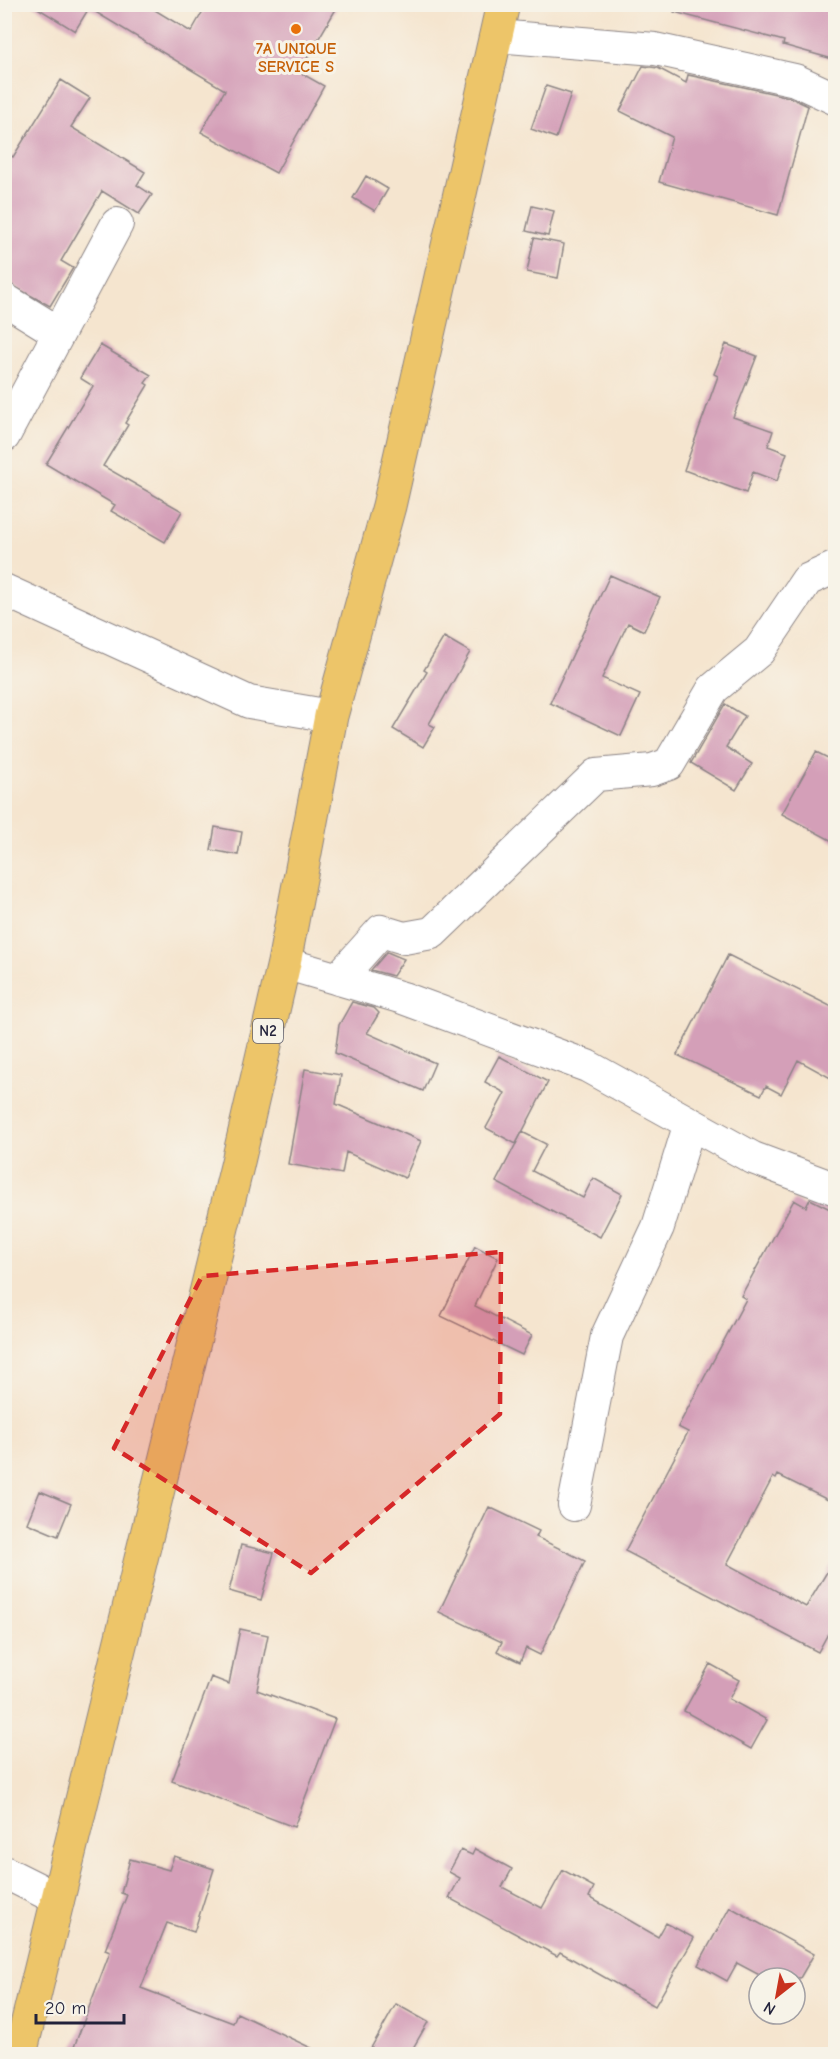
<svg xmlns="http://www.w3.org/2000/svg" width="840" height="2059" font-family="'Comic Neue',sans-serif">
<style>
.building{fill:#d49fb8}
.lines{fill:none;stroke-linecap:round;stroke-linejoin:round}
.minor-casing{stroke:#8c8485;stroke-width:34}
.trunk-casing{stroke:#8c8485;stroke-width:35}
.minor{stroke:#fff;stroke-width:32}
.trunk{stroke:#edc569;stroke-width:33}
.marked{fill:#d62828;fill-opacity:0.2;stroke:#d62828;stroke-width:4.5;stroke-dasharray:12 8;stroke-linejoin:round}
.food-dot{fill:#e8710a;stroke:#f7f3e8;stroke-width:2}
.labels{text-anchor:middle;stroke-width:6;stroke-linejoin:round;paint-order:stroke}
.shield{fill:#f7f3e8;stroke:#62616f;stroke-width:1.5}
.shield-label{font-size:15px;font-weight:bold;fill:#22223b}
.food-label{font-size:16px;font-weight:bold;fill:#c56008;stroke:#f7f3e8}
</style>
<rect width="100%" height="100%" fill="#f7f3e8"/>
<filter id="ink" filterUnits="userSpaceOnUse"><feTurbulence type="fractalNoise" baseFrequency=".0167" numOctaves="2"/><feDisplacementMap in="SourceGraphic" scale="12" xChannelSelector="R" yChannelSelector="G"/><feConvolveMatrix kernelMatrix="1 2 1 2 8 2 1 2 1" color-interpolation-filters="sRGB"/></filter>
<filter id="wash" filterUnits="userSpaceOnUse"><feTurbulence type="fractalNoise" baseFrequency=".008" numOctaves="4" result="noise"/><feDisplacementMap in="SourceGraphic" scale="24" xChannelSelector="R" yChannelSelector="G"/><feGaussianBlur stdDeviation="1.35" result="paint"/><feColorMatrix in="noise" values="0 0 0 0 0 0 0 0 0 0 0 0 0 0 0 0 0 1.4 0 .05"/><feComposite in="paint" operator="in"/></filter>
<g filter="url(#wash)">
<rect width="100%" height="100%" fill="#f5e5cf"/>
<g id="blocks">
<path class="building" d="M31 4H145L191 32 207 4H339L299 72 324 86 276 173 201 132 225 90 89 8 75 31Z
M675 4H836V60L783 45 784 41 674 12Z
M643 66 658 68 686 83 688 75 789 97 808 106 778 215 659 182 672 137 620 111Z
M61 80 90 98 71 127 145 172 137 185 152 195 139 214 102 191 61 261 73 268 50 306 4 281V152L13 157Z
M546 86 571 94 556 138 531 129Z
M366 176 388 189 375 211 353 198Z
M532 206 554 211 548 236 526 231Z
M534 238 564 244 558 278 527 272Z
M726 344 757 356 733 417 773 431 768 446 787 453 777 481 753 472 746 493 684 470 718 376 714 374Z
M100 345 151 375 145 383 148 385 125 423 128 425 103 466 182 511 165 542 111 511 115 505 46 464 93 386 80 378Z
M610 575 660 597 644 631 628 623 602 678 640 695 621 736 550 703Z
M444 637 470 652 429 724 435 727 423 747 393 729 427 672 424 670Z
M725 704 745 716 726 747 752 764 736 790 691 763Z
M816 752 836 762V843L782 814Z
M215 827 242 832 238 855 211 850Z
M387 952 404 959 393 976 371 970Z
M728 955 836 1009V1081L798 1060 781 1094 766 1086 761 1095 677 1055Z
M352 1002 374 1008 379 1013 367 1033 435 1063 423 1091 335 1053 339 1025Z
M499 1056 548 1082 516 1144 486 1128 505 1093 485 1082Z
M305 1069 341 1075 336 1104 421 1141 405 1178 346 1152 342 1174 288 1164Z
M522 1132 546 1144 532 1171 583 1198 593 1178 622 1194 600 1237 496 1182Z
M810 1199 836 1212V1504L778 1475 776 1479 773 1477 727 1564 806 1607 836 1557V1619L818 1652 625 1551 688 1432 678 1427 746 1299 741 1296 794 1200 806 1207Z
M475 1246 498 1258 475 1306 532 1335 522 1355 441 1316Z
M40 1491 71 1504 58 1536 27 1523Z
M489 1507 539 1531 536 1537 585 1561 540 1655 526 1648 520 1662 497 1651 502 1642 439 1612Z
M241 1545 274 1553 261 1600 229 1591Z
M240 1629 268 1635 257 1690 335 1719 294 1827 172 1781 211 1677 229 1684Z
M710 1664 739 1680 729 1699 767 1720 751 1749 684 1711Z
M475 1849 512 1869 502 1887 542 1908 563 1870 594 1887 589 1897 658 1937 666 1923 694 1938 655 2006 560 1952 557 1956 449 1898 460 1878 449 1872 461 1850 472 1855Z
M174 1856 214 1869 194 1932 167 1923 141 1988 233 2023 237 2013 326 2055H71L110 1952 105 1950 127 1895 121 1893 130 1859 169 1870Z
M730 1907 814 1954 800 1978H765L737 1963 727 1981 698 1965Z
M396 2004 428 2022 409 2055H367Z"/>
</g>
</g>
<g filter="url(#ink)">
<use href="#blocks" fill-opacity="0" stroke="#8c8485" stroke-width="1.5"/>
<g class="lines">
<defs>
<path id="minor" d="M496 36 655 49 795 80 836 99
M4 299 59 333
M4 436 117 224
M4 590 249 702 331 716
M284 963 403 998 587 1066 753 1158 836 1189
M338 979 381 931 404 938 432 933 596 775 652 770 669 764 713 689 759 651 807 580 836 567
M574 1505 607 1336 658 1227 690 1123
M4 1872 58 1899"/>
<path id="trunk" d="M20 2054 237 1166 284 963 331 716 389 506 503 4"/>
</defs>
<use href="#minor" class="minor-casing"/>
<use href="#trunk" class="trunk-casing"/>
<use href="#minor" class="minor"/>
<use href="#trunk" class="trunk"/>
</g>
</g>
<path class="marked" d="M501 1252 500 1414 311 1573 114 1448 202 1276Z"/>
<circle class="food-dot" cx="296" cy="29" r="6"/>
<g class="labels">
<rect class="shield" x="253" y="1019" width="30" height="24" rx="4.5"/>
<g class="shield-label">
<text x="268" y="1036">N2</text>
</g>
<g class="food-label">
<text x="296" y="54">7A UNIQUE<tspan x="296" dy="18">SERVICE S</tspan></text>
</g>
</g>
<rect width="840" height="2059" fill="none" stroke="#f7f3e8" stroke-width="24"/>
<g transform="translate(777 1996) rotate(211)"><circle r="28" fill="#f7f3e8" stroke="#a29fa3" stroke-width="1.5"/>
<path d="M0-4.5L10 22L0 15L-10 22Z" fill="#c8321e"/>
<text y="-9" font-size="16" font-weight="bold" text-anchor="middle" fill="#22223b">N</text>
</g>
<path d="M36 2014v9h88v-9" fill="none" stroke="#22223b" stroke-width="3"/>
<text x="45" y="2014" font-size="18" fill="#22223b" stroke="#f7f3e8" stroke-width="4.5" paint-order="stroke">20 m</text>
</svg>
